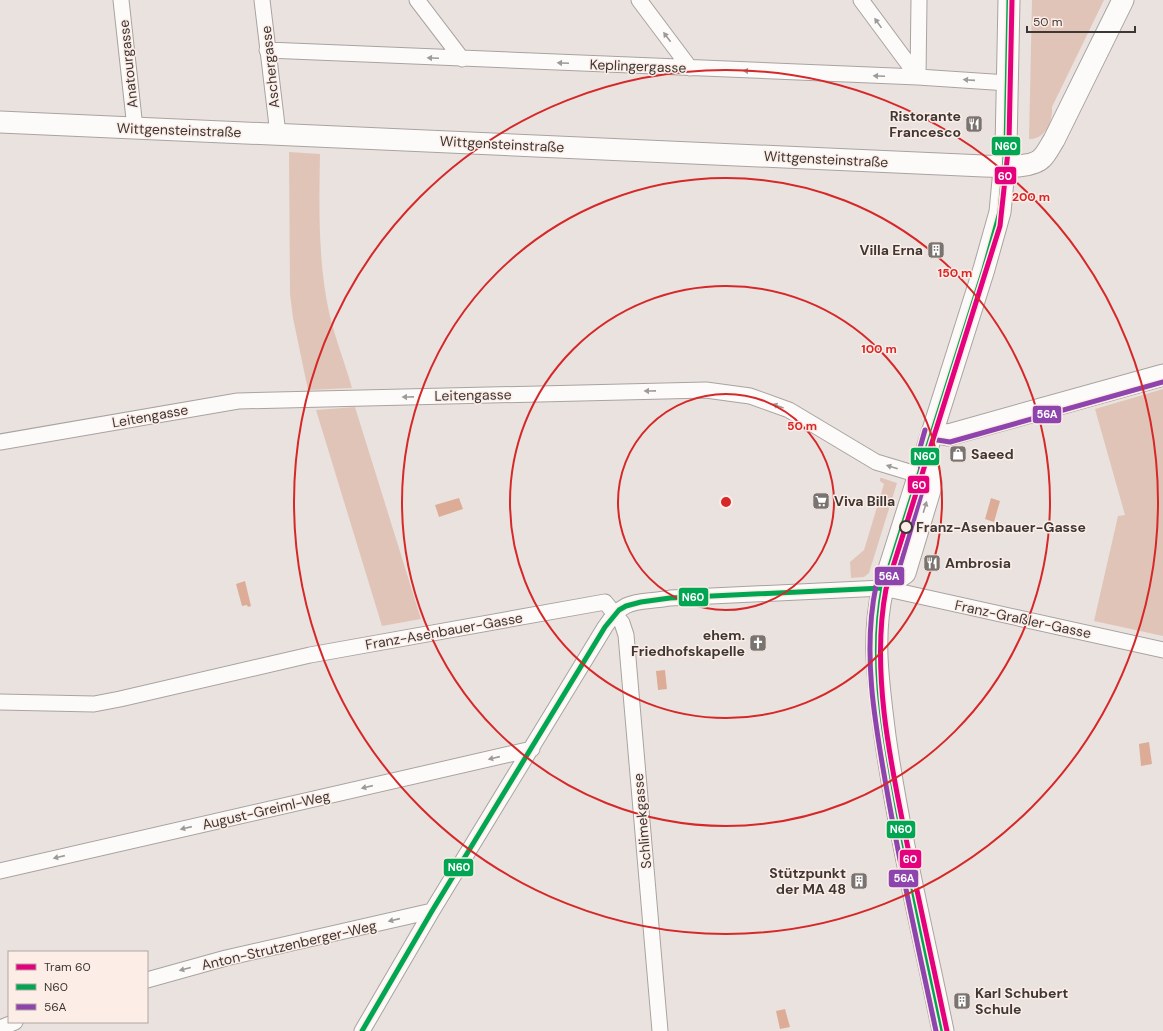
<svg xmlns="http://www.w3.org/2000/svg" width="1163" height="1031" font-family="'DM Sans',sans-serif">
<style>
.green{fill:#e1c4b8}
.water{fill:#dcac97}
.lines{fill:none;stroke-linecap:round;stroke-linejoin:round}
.street-casing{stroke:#a9a3a0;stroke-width:17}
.secondary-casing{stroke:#a9a3a0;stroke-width:23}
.street{stroke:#fcfbfa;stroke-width:15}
.secondary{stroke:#fcfbfa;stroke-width:21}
.bus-1-casing{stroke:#fdede7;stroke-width:8}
.bus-2-casing{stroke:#fdede7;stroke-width:8}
.bus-1{stroke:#00a651;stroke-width:5}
.bus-2{stroke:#8e44ad;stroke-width:5}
.tram-1-casing{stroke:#fdede7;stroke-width:8}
.tram-1{stroke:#e5007d;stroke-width:5}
.oneway{fill:#9d9a98}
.ring{fill:none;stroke:#d62828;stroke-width:2}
.stop-dot{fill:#fdede7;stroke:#3e3835;stroke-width:2}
.labels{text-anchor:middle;stroke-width:3;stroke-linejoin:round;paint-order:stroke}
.street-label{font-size:14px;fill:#3e3835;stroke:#fdede7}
.poi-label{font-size:14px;font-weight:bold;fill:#3e3835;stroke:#fdede7;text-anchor:end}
.stop-label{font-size:14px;font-weight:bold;fill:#3e3835;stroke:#fdede7;text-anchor:start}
.centre{fill:#d62828;stroke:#fdede7;stroke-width:2}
.ring-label{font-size:12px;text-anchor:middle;font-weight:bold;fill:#d62828;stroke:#fdede7;stroke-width:3;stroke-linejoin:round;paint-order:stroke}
.line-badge{stroke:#fdede7;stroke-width:1.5}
.badge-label{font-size:11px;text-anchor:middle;font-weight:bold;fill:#fff}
</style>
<rect width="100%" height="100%" fill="#eae2df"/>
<path class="green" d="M1032 0H1104L1052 107C1053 121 1046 139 1029 139Z
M289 152 320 154C319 206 318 261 329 312 335 338 345 363 352 388L308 390 293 318 290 294Z
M1163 389V636L1094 621 1118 516 1125 515 1095 409Z
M355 407 421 619 382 626 316 410Z
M880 478H882L897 483 869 573 864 577 851 578 850 562 864 550 884 484 880 481Z"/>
<path class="water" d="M459 498 463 509 439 517 435 505Z
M991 498 1000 501 994 522 985 519Z
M245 581 251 606 248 607 247 605 242 606 236 584Z
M665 670 667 689 658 690 656 671Z
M1149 742 1152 764 1141 766 1139 744Z
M785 1009 790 1027 780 1029 776 1011Z"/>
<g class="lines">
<defs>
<path id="street" d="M121 0 135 128
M262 0 278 134
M417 0 462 59
M639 0 690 68
M861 0 918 77
M267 50 918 77 1008 83
M918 77 919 0
M0 442 238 401 706 390 750 396 789 410 876 462 929 478
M0 702 94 704 120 699 310 655 605 602 622 623 626 635 660 1031
M0 871 532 749
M147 980 226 958 432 911
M0 1028 15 1022
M362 1031 432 911 605 627C625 596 638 604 670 598L883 588 1163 650"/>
<path id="secondary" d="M0 122 984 166C999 166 1032 169 1042 158 1047 153 1050 146 1054 140L1123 0
M932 432 948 435 1163 375
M883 588 905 573 930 490 931 483 925 459
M943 1031C923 933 899 835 885 736 879 686 871 638 883 588L984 269 1000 212 1006 148 1009 0"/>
</defs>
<use href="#street" class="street-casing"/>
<use href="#secondary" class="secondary-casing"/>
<use href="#street" class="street"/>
<use href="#secondary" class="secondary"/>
<defs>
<path id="bus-1" d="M362 1031 432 911 605 627 619 610 626 606 641 602 670 598 883 588
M943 1031C926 951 908 871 894 790 882 724 870 655 883 588L984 269 1000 212 1006 148 1009 0"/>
<path id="bus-2" d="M925 430 918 455 924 483 923 488 899 569 876 586C862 653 875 724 887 791 901 871 919 951 936 1031
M931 439 950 442 1163 382"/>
</defs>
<use href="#bus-1" class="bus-1-casing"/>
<use href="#bus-2" class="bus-2-casing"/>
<use href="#bus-1" class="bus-1"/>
<use href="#bus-2" class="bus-2"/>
<defs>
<path id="tram-1" d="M947 1031C934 972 922 912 909 853 892 770 870 673 886 589L1000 226 1009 142 1012 0"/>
</defs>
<use href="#tram-1" class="tram-1-casing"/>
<use href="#tram-1" class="tram-1"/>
</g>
<defs><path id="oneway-solid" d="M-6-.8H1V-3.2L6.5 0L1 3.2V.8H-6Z"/></defs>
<g class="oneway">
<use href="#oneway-solid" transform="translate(878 23) rotate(-126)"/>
<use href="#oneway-solid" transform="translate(667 37) rotate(-127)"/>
<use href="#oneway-solid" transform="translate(433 58) rotate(-177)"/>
<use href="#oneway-solid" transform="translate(563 63) rotate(-178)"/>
<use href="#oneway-solid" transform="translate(749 71) rotate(-178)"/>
<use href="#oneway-solid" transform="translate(879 76) rotate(-178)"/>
<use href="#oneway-solid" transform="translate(969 80) rotate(-176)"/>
<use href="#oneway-solid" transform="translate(650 391) rotate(179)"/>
<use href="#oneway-solid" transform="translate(408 397) rotate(179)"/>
<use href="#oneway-solid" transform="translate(778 406) rotate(-160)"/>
<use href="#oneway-solid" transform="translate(892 467) rotate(-163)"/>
<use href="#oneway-solid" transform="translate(925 507) rotate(-73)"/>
<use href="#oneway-solid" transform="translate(494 758) rotate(167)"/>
<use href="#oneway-solid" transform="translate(367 787) rotate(167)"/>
<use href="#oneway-solid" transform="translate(186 828) rotate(167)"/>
<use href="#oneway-solid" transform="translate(59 857) rotate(167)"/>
<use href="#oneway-solid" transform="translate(394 920) rotate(167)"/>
<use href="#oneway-solid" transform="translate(185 969) rotate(165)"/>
</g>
<g class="ring">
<circle cx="726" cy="502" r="108"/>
<circle cx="726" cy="502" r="216"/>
<circle cx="726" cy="502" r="324"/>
<circle cx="726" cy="502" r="432"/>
</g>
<defs>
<symbol id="restaurant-square" viewBox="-11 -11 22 22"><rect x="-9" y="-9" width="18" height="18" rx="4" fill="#7a7470" stroke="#fdede7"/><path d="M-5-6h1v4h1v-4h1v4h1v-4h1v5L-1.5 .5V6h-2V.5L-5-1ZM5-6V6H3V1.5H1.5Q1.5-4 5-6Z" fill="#fff"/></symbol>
<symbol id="building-square" viewBox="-11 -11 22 22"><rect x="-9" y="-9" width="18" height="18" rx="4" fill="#7a7470" stroke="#fdede7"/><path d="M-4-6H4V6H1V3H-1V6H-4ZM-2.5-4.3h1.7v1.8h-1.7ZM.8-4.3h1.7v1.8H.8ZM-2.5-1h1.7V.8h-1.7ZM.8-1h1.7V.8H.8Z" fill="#fff"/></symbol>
<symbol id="shop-square" viewBox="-11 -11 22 22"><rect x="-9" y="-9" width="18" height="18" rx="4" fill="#7a7470" stroke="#fdede7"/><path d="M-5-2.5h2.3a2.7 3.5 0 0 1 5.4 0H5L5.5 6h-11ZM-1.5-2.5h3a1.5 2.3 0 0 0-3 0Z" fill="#fff"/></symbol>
<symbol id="supermarket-square" viewBox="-11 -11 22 22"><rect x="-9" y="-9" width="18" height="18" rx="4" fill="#7a7470" stroke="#fdede7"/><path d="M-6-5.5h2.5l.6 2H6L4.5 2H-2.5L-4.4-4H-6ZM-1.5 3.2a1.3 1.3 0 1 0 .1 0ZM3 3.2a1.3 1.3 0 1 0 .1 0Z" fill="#fff"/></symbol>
<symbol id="church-square" viewBox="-11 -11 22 22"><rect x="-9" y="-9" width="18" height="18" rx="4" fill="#7a7470" stroke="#fdede7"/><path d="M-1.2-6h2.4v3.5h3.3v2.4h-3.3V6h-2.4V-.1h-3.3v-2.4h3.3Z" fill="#fff"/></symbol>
</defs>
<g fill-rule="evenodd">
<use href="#restaurant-square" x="964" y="114" width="20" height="20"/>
<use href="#building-square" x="926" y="240" width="20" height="20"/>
<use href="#shop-square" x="948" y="444" width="20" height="20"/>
<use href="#supermarket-square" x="811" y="491" width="20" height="20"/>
<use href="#restaurant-square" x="922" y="553" width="20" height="20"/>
<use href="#church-square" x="748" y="633" width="20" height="20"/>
<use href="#building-square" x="849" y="871" width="20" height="20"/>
<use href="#building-square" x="952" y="991" width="20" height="20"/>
</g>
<circle class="stop-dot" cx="906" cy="527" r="6"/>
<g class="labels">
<g class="street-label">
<text transform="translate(128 64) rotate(-96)" y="5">Anatourgasse</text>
<text transform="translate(638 66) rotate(2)" y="5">Keplingergasse</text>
<text transform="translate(270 67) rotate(-96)" y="5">Aschergasse</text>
<text transform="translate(179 130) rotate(2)" y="5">Wittgensteinstraße</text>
<text transform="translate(502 144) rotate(3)" y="5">Wittgensteinstraße</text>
<text transform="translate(826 159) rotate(3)" y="5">Wittgensteinstraße</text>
<text transform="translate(473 395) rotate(-1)" y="5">Leitengasse</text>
<text transform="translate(150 416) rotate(-10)" y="5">Leitengasse</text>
<text transform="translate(1023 619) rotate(12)" y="5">Franz-Graßler-Gasse</text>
<text transform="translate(444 631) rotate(-10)" y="5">Franz-Asenbauer-Gasse</text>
<text transform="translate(266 810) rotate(-13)" y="5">August-Greiml-Weg</text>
<text transform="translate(642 821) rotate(-95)" y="5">Schlimekgasse</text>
<text transform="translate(289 945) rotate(-13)" y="5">Anton-Strutzenberger-Weg</text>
</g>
<g class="poi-label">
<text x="961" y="121">Ristorante<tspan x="961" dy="16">Francesco</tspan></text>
<text x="923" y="255">Villa Erna</text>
<text x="971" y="459" text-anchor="start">Saeed</text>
<text x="834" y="506" text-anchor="start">Viva Billa</text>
<text x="945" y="568" text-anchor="start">Ambrosia</text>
<text x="745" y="640">ehem.<tspan x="745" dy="16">Friedhofskapelle</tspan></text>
<text x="846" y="878">Stützpunkt<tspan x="846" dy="16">der MA 48</tspan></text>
<text x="975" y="998" text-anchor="start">Karl Schubert<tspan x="975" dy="16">Schule</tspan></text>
</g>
<g class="stop-label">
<text x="916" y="532">Franz-Asenbauer-Gasse</text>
</g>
</g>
<circle cx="726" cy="502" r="6" class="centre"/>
<g class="ring-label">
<text x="1031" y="201">200 m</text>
<text x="955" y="277">150 m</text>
<text x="879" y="353">100 m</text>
<text x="802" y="430">50 m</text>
</g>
<g class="line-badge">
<rect x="991" y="136" width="30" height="20" rx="4" fill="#00a651"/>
<rect x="994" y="166" width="23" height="19" rx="4" fill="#e5007d"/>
<rect x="1032" y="405" width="30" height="19" rx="4" fill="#8e44ad"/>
<rect x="910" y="447" width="30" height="19" rx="4" fill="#00a651"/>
<rect x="907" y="475" width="23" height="19" rx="4" fill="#e5007d"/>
<rect x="874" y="566" width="31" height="20" rx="4" fill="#8e44ad"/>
<rect x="678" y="587" width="31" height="20" rx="4" fill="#00a651"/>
<rect x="886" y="820" width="30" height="19" rx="4" fill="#00a651"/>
<rect x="899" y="849" width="23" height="20" rx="4" fill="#e5007d"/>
<rect x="443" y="858" width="31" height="19" rx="4" fill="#00a651"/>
<rect x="888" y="869" width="31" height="19" rx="4" fill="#8e44ad"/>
</g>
<g class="badge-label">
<text x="1006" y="150">N60</text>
<text x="1005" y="180">60</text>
<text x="1047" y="418">56A</text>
<text x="925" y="460">N60</text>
<text x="919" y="489">60</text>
<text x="889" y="580">56A</text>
<text x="693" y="601">N60</text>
<text x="901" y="833">N60</text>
<text x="910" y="863">60</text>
<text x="459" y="871">N60</text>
<text x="904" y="882">56A</text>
</g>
<rect x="8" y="951" width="140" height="72" fill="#fdede7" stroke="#b1a5a0"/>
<rect x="16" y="964" width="20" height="6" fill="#e5007d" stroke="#b1a5a0"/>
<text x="44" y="971" font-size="12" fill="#3e3835">Tram 60</text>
<rect x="16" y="984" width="20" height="6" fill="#00a651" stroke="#b1a5a0"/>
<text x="44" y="991" font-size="12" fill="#3e3835">N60</text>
<rect x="16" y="1004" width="20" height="6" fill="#8e44ad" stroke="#b1a5a0"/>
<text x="44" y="1011" font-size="12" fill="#3e3835">56A</text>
<path d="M1027 26v6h108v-6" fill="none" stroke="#3e3835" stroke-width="2"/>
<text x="1033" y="26" font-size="12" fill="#3e3835" stroke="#fdede7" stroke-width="3" paint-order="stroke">50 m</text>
</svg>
